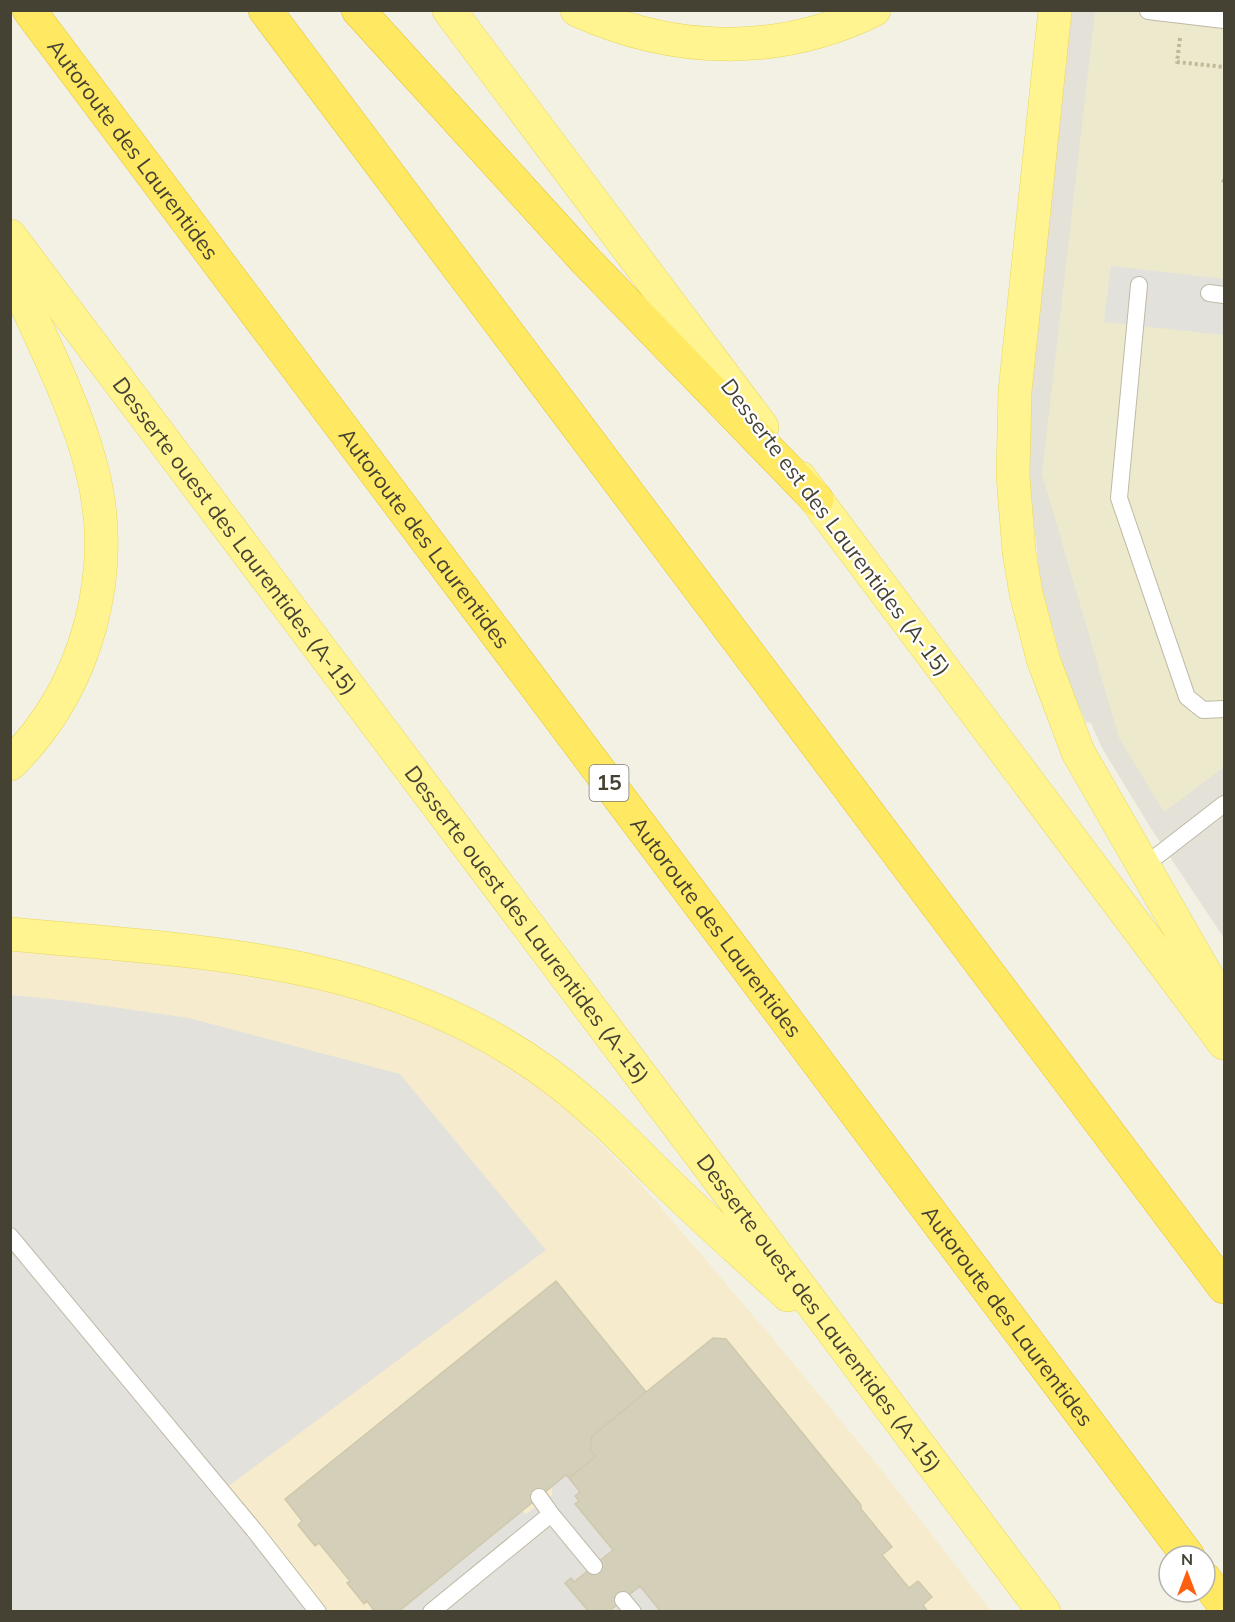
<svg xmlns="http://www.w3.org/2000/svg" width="1235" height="1622" font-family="Mulish,sans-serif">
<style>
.commercial{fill:#f6eccd}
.industrial{fill:#e4e1d9}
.education{fill:#ece9cd}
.parking{fill:#e3e1dc}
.building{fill:#d4cfb9;stroke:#cfc8ac;stroke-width:1.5}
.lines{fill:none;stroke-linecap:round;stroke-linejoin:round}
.service-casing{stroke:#bebaa6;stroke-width:18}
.primary-casing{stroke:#e7d85d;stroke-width:34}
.motorway-casing{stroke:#e2c22e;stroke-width:34}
.path{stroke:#c0b997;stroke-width:4;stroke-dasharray:3 3;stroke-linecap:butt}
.service{stroke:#fff;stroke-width:16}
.primary{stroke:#fff490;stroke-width:33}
.motorway{stroke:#ffe862;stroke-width:33}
.labels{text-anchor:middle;stroke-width:4.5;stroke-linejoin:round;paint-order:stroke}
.shield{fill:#fff;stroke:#7d7a70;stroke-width:1.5}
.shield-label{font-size:21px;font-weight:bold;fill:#454133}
.street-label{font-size:22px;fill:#454133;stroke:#fff}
</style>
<rect width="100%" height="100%" fill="#f3f1e4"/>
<path class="commercial" d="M10 950 193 967 307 983 422 1020 518 1071 594 1128 589 1132 640 1183 769 1334 884 1473 991 1611H11Z"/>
<path class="industrial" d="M1071 11H1224V938L1152 830 1102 748 1091 723 1086 722 1067 681 1041 584 1029 482 1031 385Z"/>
<path class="education" d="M1095 11H1224V767L1164 812 1119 738 1042 474Z"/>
<path class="parking" d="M1111 266 1224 279V335L1104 322Z
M10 995 71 1001 189 1018 400 1074 546 1250 218 1494 309 1611H11Z
M566 1475 737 1612H398L522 1511 526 1514 552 1495V1487Z"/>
<path class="building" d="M556 1281 646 1392 592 1436 590 1450 596 1456 569 1478 566 1475 398 1612H375L367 1601 364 1604 347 1583 350 1581 319 1543 315 1546 298 1525 302 1521 285 1499Z
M713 1338 726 1339 861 1505V1509L892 1547 882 1555 909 1588 918 1581 932 1597 923 1605 928 1612H661L640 1586 608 1612H589L565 1583 571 1578 574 1582 613 1550 575 1504 579 1501 575 1496 580 1492 569 1478 596 1456 590 1450 592 1436Z"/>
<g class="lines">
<defs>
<path id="service" d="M1148 11 1224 20
M1139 285 1119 498 1187 697 1203 710 1224 709
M1209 293 1224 295
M1144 866 1224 804
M10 1236 254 1530 318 1612
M539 1497 551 1514
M623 1600 633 1612
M431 1612 551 1514 594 1566"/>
<g id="primary">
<path d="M449 10 762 427"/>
<path d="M577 10C674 54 778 57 874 10"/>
<path d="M1055 10 1015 391 1013 475 1019 552 1026 593 1043 659 1078 752 1224 1006"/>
<path id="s1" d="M10 236 1044 1612"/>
<path d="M10 268C38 333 73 398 91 466 119 570 88 688 10 764"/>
<path d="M800 478 1224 1043"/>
<path d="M10 934C199 952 389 956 548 1074 587 1102 621 1137 655 1171 698 1214 744 1254 788 1295"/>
</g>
<g id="motorway">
<path id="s2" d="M29 10 1188 1556"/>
<path d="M265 10 1224 1287"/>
<path d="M358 10 586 261 817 500"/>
<path d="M1205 1579 1224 1605"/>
</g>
</defs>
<use href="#service" class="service-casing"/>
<use href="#primary" class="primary-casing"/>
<use href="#motorway" class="motorway-casing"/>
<path class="path" d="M1180 38 1177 62 1224 67
M1222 180 1224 181"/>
<use href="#service" class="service"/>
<use href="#primary" class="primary"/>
<use href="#motorway" class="motorway"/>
</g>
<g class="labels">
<rect class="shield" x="589.5" y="765" width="39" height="36" rx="4.5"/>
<g class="shield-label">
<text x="609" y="790">15</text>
</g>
<g class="street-label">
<text dy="8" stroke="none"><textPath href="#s2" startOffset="174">Autoroute des Laurentides</textPath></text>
<text transform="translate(836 527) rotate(53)" y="8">Desserte est des Laurentides (A-15)</text>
<text dy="8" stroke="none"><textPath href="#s1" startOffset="375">Desserte ouest des Laurentides (A-15)</textPath></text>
<text dy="8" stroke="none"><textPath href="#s2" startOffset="660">Autoroute des Laurentides</textPath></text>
<text dy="8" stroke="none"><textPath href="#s1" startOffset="861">Desserte ouest des Laurentides (A-15)</textPath></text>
<text dy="8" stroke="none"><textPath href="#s2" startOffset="1146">Autoroute des Laurentides</textPath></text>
<text dy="8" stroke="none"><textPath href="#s1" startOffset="1347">Desserte ouest des Laurentides (A-15)</textPath></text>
<text dy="8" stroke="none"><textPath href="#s2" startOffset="1632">Autoroute des Laurentides</textPath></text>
</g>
</g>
<rect width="1235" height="1622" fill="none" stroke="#454133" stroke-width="24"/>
<g transform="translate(1187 1574)"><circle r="28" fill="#ffffff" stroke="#b5b3ad" stroke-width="1.5"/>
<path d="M0-4.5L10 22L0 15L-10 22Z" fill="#ff5f0e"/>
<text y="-9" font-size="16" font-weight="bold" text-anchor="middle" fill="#454133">N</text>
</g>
</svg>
